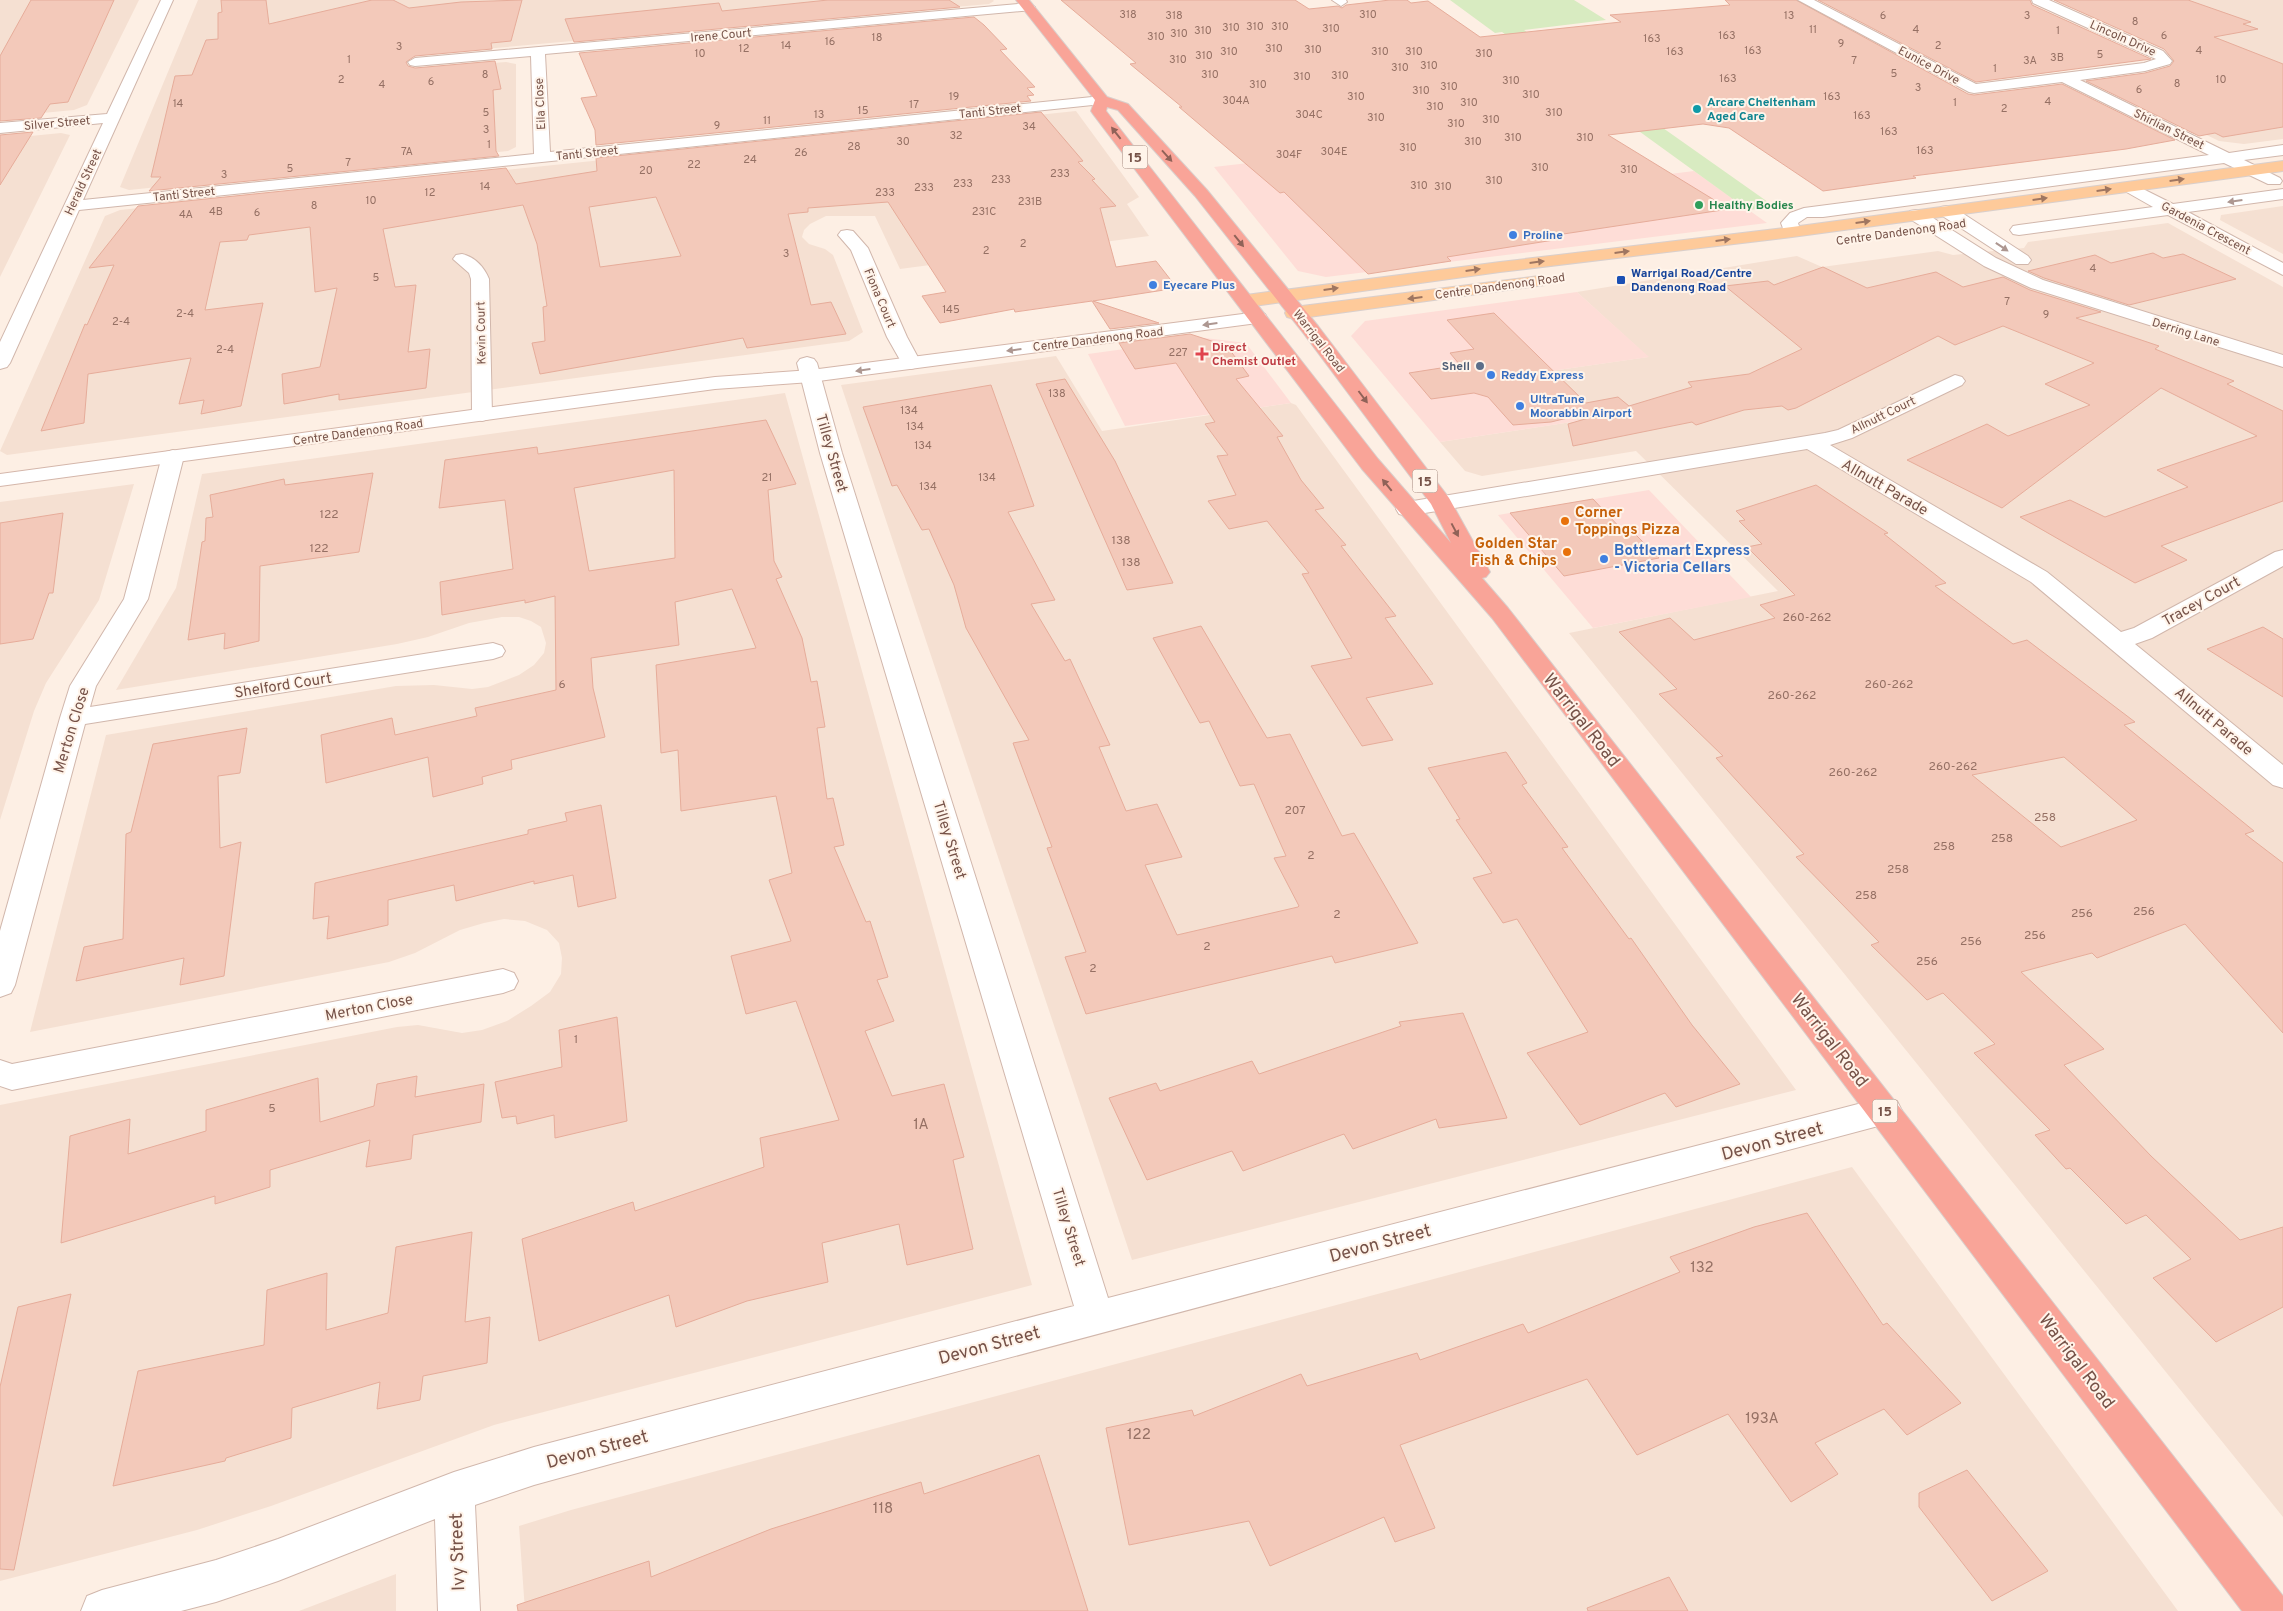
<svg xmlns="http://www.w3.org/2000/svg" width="2283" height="1611" font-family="Overpass,sans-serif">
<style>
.residential{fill:#f5e0d2}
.commercial{fill:#feddd7}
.green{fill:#d8ebc1}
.building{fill:#f3c9ba;stroke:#e6ac9a;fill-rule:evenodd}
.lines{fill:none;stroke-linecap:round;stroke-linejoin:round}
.street-casing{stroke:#d1b7ac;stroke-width:2}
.secondary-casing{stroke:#d4b6aa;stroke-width:2}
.primary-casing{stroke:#d9cfcc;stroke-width:2}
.highway-casing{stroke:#d9cfcc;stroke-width:2}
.street{fill:#fff;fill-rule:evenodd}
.secondary{fill:#fff;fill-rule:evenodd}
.primary{fill:#feca9a;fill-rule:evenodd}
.highway{fill:#f9a498;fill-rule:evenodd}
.oneway{fill:#906258}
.oneway2{fill:#9f7661}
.oneway3{fill:#ad9791}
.culture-dot{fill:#0f9aa8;stroke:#fff4ea;stroke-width:2}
.leisure-dot{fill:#2e9e5b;stroke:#fff4ea;stroke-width:2}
.shop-dot{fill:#3f7fe0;stroke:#fff4ea;stroke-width:2}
.transit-dot{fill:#1a4fb4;stroke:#fff4ea;stroke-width:2}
.health-dot{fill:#e0444e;stroke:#fff4ea;stroke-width:2}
.service-dot{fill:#5c6f8a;stroke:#fff4ea;stroke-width:2}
.food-dot{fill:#e8710a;stroke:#fff4ea;stroke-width:2}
.labels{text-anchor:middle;stroke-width:4;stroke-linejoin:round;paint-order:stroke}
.far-number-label{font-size:11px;fill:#957064}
.far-street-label{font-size:12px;fill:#765248;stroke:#fff4ea}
.far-culture-label{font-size:12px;font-weight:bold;fill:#0d838f;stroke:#fff4ea;text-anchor:start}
.far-leisure-label{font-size:12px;font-weight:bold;fill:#27864d;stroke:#fff4ea;text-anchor:start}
.far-shop-label{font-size:12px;font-weight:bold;fill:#366cbe;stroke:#fff4ea;text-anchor:start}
.far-transit-label{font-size:12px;font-weight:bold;fill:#164399;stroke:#fff4ea;text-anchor:start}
.far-health-label{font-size:12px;font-weight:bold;fill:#be3a42;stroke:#fff4ea;text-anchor:start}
.far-service-label{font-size:12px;font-weight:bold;fill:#4e5e75;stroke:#fff4ea;text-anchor:end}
.number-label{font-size:12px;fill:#957064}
.shield{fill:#fff4ea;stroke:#9f8379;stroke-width:1}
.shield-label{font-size:14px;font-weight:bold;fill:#765248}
.street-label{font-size:15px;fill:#765248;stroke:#fff4ea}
.food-label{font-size:15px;font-weight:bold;fill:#c56008;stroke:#fff4ea;text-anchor:start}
.shop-label{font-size:15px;font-weight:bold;fill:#366cbe;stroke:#fff4ea;text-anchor:start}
.near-number-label{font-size:15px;fill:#957064}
.near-street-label{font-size:18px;fill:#765248;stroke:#fff4ea}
</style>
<rect width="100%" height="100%" fill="#fdefe4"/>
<path class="residential" d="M0 0H139L87 105 74 110 0 117Z
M198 0H993L994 1 989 4 484 49 428 50 378 72 506 62 516 64V147L508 151 129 190 120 187Z
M2059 0H2283V139L2244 144 2219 141 2105 86 2206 68Z
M1076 111 1139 197 1127 204 1149 236 900 269 875 216H826L810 224 804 230 802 237 809 244 825 249 833 255 863 332 849 341 7 455 0 451 105 216 120 210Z
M61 133 70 135 0 277V139Z
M2283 206V254L2220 220 2221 215Z
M2168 223 2283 287V1517L1569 633 1778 591 1636 451 1482 476 1465 471 1440 442 1578 421 1530 374 1648 357 1577 292 1797 256 1822 267 1938 251 1953 255 2024 248 2028 242Z
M1056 356 1102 431 1291 403 1296 405 1796 1090 1132 1260 841 385Z
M785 393 1032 1285 494 1425 271 1506 197 1530 0 1581V1105L397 1027 418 1025 462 1033 482 1030 507 1021 531 1006 550 992 561 974 562 958 559 943 547 930 525 921 504 919 484 923 460 930 415 953 389 962 30 1032 106 735 396 686 434 685 472 689 488 687 519 675 534 665 544 653 546 643 541 627 531 621 519 617H502L469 623 428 637 397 644 116 690 176 588 202 474Z
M134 484 99 600 46 683 34 711 0 820V502Z
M1852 1167 2178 1611H525L519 1526 571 1510Z
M396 1574V1611H299Z"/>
<path class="commercial" d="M1358 150 1415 206 1694 171 1767 223 1326 277 1298 271 1214 167Z
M1577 292 1649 357 1530 374 1578 421 1440 442 1351 336 1365 321Z
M1205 338 1246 343 1291 403 1125 426 1088 354Z
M1649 490 1751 597 1593 628 1498 515Z"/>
<path class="green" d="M1450 0H1574L1606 20 1524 30 1775 207 1748 210 1502 32 1495 33Z"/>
<path class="building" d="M31 0H114L68 102 50 104 41 118 0 121V56Z
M221 0H266L269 24 372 0H393L409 8 461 2 522 0 511 41 491 43 492 49 415 56 406 62 408 66 415 68 495 61 501 89 493 90 496 151 499 156 149 191 161 177H151L175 76 192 75 206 40 218 39V13L222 12Z
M828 0H949L960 7 574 42 565 19 719 3 722 11Z
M1061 0H1295L1309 9 1338 6 1342 8 1346 5 1390 0H1407L1411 3 1428 1 1480 37 1621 22 1610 15 1730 5 1725 0H1796L1968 94 1974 95 2062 84 2175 140 2126 149 1913 176 1916 178 1823 191 1729 128 1703 124 1608 135 1729 209 1550 236 1554 240 1447 257 1451 261 1368 274 1284 192 1280 193 1179 107H1182L1130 64 1136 63Z
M1818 0H2030L2032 5 2151 59 1976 82Z
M2054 0H2188L2251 22 2243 24 2258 29 2214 37 2283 64V127L2223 137 2215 133 2199 136 2086 81 2145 73 2170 66 2174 61 2164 49Z
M974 17 984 25 1007 49 1000 50 1035 87 1027 88 1034 95 1027 96 1031 101 596 145 595 130 581 98 597 96 579 53Z
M1041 112 1083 161 1078 162 1095 179 1092 180 1116 206 1100 208 1116 267 1156 261 1177 288 1093 301 1159 323 1110 329 1092 301 1015 312 1014 309 940 323 922 296 946 292 888 202 808 208V212L788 214 811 305 831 302 846 334 747 348 743 338 540 374 532 343 545 341 543 307 547 306 537 244 523 205 383 229 395 287 416 285 408 352 430 349 426 388 339 400V394L284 404 282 374 320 367 337 288 315 292 310 227 249 235 247 240 220 242 205 310 263 303 241 406 201 414 204 400 179 404 191 358 88 374 84 423 41 431 85 324 87 325 114 265 89 268 138 206 506 168 516 184 597 171 596 158ZM656 197 681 256 600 267 589 207Z
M33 132 0 185V135Z
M2153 253 2163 258 2183 254 2236 279 2129 305 2044 278 2028 271 2095 255 2111 263Z
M1823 267 1867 288 1936 272 1963 287 2003 277 2030 290 2101 312 2076 318 2159 346 2155 349 2234 381 2227 384 2283 411V501L2161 546 2187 560 2135 583 2020 517 2070 500 2105 517 2188 487 2157 470 2257 436 2161 388 2002 508 1907 460 1987 424 2008 436 2090 405 2045 384 2094 363 2003 326 1955 345 1938 336 1796 408 1788 410 1782 406 1744 410 1696 425 1692 422 1573 446 1568 424 1592 417 1588 413 1551 422 1513 425 1488 397 1474 393 1431 399 1409 373 1460 365 1450 353 1474 349 1447 320 1494 313 1586 403 1618 397 1629 406 1692 387 1688 382 1749 374 1802 349 1725 286 1768 281 1774 285Z
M1190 334 1227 346 1249 376 1236 379 1283 436 1277 437 1301 480 1324 508 1315 510 1346 545 1341 546 1396 616 1385 618 1433 684 1366 698 1393 740 1362 746 1311 666 1352 658 1302 574 1309 573 1267 521 1229 529 1208 501 1236 495 1217 456 1228 455 1205 424 1215 422 1176 363 1135 369 1119 343Z
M1065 379 1115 461 1173 583 1127 590 1036 384Z
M991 385 1034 506 1008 512 1055 600 1031 604 1065 661 1070 659 1110 745 1099 747 1126 811 1157 804 1182 857 1145 865 1177 935 1298 907 1299 906 1274 858 1286 856 1254 784 1240 786 1209 721 1200 723 1153 638 1201 626 1267 738 1290 734 1342 836 1354 833 1418 943 1335 963 1332 956 1086 1014 1065 957 1086 952 1047 848 1052 847 1013 743 1029 740 966 628 954 585 929 529 922 530 897 485 892 486 863 407Z
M766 420 796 484 768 490 774 561 782 577 776 579 802 638 811 682 817 681 825 727 817 728 827 799 833 798 844 845 834 847 866 922 870 921 888 977 877 980 894 1021 865 1031 892 1096 944 1084 964 1157 953 1160 973 1249 907 1265 899 1224 822 1243 828 1282 747 1301 676 1327 669 1295 539 1341 522 1239 633 1202 635 1211 764 1167 760 1138 839 1120 796 1001 746 1014 731 956 791 941 769 880 792 873 776 796 681 811 678 750 661 753 656 665 756 648 732 589 675 602 679 645 591 658 593 688 605 737 511 760 512 769 482 777 483 784 433 797 428 757 326 783 321 735 392 718 395 735 477 716 475 708 556 690 555 596 525 603V600L442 615 440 582 513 569 505 500 439 508 445 460 537 447 538 454ZM674 470 675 558 589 571 574 488Z
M373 473 359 552 260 566 259 641 224 649 225 633 188 640 202 542 205 541 206 518 213 517 210 495 284 479 285 485Z
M1816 485 1888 533 1884 534 1946 583 1935 586 2013 644 2027 640 2135 722 2124 725 2254 831 2245 834 2283 863V1033L2185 924 2097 958 2092 953 2021 972 2104 1049 2064 1065 2151 1156 2240 1240 2283 1227V1307L2216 1342 2153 1278 2191 1259 2146 1215 2126 1224 2070 1168 2066 1169 2035 1135 2050 1130 1974 1053 1995 1044 1943 993 1927 1000 1871 945 1879 942 1796 857 1804 854 1716 758 1723 756 1659 694 1677 689 1619 632 1670 618 1694 640 1775 618 1760 605 1795 595 1747 547 1762 544 1739 521 1745 520 1736 511ZM2064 757 2137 820 2061 847 1972 775Z
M1593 499 1625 533 1633 532 1659 558 1564 576 1510 513Z
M63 513 53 593H49L33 639 0 644V523Z
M2263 627 2283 639V697L2207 649Z
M247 728 240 773 218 776 220 848 241 842 224 976 180 985 184 958 76 981 84 947 123 939 126 834 131 832 153 744Z
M1506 752 1527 783 1522 785 1568 847 1562 848 1629 939 1631 938 1692 1025 1740 1084 1676 1107 1665 1093 1580 1125 1527 1053 1588 1032 1517 919 1503 923 1473 878 1492 873 1456 820 1460 819 1428 768Z
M601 805 616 898 578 907 573 875 534 884V881L456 901 454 885 388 900V925L327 939 329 916 313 919 315 883 528 834V830L567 821 565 813Z
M1463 1013 1507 1118 1439 1128 1436 1119 1353 1149 1344 1134 1243 1171 1232 1151 1147 1180 1109 1098 1156 1083 1160 1091 1252 1061 1259 1074 1401 1026 1399 1022Z
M617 1017 627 1121 555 1138 554 1115 517 1124 516 1116 502 1118 495 1082 562 1067 559 1030Z
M417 1076 415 1097 484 1084 481 1122 413 1135 411 1159 366 1167 370 1140 270 1170V1187L215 1204V1196L61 1243 70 1136 130 1119 128 1154 206 1131V1110L318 1078 320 1122 374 1106 377 1084Z
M1807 1213 1883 1325 1887 1323 1961 1403 1907 1435 1884 1409 1815 1443 1838 1474 1791 1502 1728 1414 1637 1455 1587 1379 1400 1445 1435 1528 1395 1542 1384 1517 1270 1566 1249 1521 1129 1545 1106 1428 1192 1410 1194 1416 1301 1374 1307 1386 1417 1353 1420 1360 1523 1324 1528 1333 1680 1272 1670 1257 1754 1227Z
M472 1232 465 1322 490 1317 487 1363 423 1376 420 1400 377 1409 380 1382 292 1408 291 1438 226 1458 225 1461 113 1486 138 1371 264 1345 267 1290 327 1273 326 1330 388 1313 396 1247Z
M71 1294 14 1570 0 1569V1387L18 1307Z
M1039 1455 1088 1611H518L517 1605 649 1561 651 1577 771 1529 921 1482 924 1494Z
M1967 1470 2048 1571 1992 1601 1919 1507V1493Z
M1669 1577 1688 1611H1588L1587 1608Z"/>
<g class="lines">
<defs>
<path id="street" d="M161 0H173L83 200 534 154 531 56 415 66 410 65 408 62 415 58 1028 3 1035 7 1033 10 545 54 550 152 1102 96 1109 100 1102 104 79 210 10 363 7 367 0 369V342L103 123 0 133V123L107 114Z
M1332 0H1346L1347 2 1341 6Z
M1798 0H1814L1976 84 2144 63 2156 59 2033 3 2032 0H2049L2163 51 2172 61 2170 64 2145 71 2080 80 2229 153 2283 145V155L2244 160 2280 178 2282 181 2280 184H2268L2224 163 1823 217H1807L1798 223 1801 232 1798 236H1786L1781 223 1790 213 1804 208 2209 155 2062 82 1974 93 1969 92Z
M2129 182 2173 204 2283 189V199L2188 212 2283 263V275L2168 215 2019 235 2013 234 2010 230 2013 226 2019 225 2153 207 2123 190 2121 187 2123 184Z
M1947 206 1953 207 2028 256 2031 260 2028 264H2016L1941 215 1939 211 1941 207Z
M1916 210 1922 211 1996 258 2043 280 2283 355V367L2031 288 1984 266 1910 219 1908 215 1910 211Z
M847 230 853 231 868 248 907 337 921 363 918 367 911 369 904 367 887 337 851 250 838 235 841 231Z
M462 254C475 257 484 267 489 279L492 415 489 419 482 421 475 419 472 415 471 279 469 273 453 259 456 255Z
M807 357 814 359 817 363 842 453 1108 1298 1885 1097 1897 1101 1902 1111 1897 1121 614 1463 534 1485 475 1505 480 1611H438L435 1519 278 1581 216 1602 181 1611H81L87 1596 102 1590 216 1560 278 1539 454 1472 534 1447 1074 1306 820 453 797 363 800 359Z
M1955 375 1962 377 1965 381 1962 385 1852 438 1830 445 2047 572 2121 632 2134 628 2275 552 2283 550V566L2152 638 2135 644 2283 765V788L2273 785 2031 582 1807 449 1407 516 1399 514 1396 509 1399 504 1407 502 1825 433 1838 430Z
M173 450 180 452 184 456 148 599 96 686 90 707 493 643 502 646 505 651 502 656 493 659 85 724 15 985 11 993 0 997V931L60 718 70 686 124 599 162 456 166 452Z
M503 969 514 973 518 981 514 989 503 993 12 1090 0 1086V1060L12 1064Z"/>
<path id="secondary" d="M1258 312 1265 314 1267 318 1265 322 811 382 715 389 0 486V474L715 377 811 370Z"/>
<path id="primary" d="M2283 161V171L1792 237 1500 272 1246 307 1240 305 1237 301 1240 297 1246 295 1500 262 1792 227Z
M1539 276 1545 277 1548 281 1545 285 1294 319 1287 317 1285 313 1287 309 1294 307Z"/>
<path id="highway" d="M1016 0H1029L1107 97 1128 104 1207 190 1318 326 1449 498 1490 572 1486 577 1482 578 1508 608 2283 1596V1611H2242L1492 618 1362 469 1093 114 1091 111 1095 100ZM1107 107 1118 110 1195 196 1304 334 1431 504 1451 543 1378 459 1106 111Z"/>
</defs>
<use href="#street" class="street-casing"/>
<use href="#secondary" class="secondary-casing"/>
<use href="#primary" class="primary-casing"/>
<use href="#highway" class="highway-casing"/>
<use href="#street" class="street"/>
<use href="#secondary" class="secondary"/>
<use href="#primary" class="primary"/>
<use href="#highway" class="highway"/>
</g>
<defs><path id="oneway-solid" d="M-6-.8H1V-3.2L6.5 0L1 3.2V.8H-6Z" transform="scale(1.25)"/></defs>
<g class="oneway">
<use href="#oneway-solid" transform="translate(1116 133) rotate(-128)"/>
<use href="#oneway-solid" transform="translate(1167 156) rotate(48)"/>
<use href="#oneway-solid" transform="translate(1239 241) rotate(51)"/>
<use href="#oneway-solid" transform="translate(1363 397) rotate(53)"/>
<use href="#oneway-solid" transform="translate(1387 485) rotate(-129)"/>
<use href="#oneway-solid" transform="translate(1455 530) rotate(62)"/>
</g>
<g class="oneway2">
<use href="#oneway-solid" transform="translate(2177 180) rotate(-8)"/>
<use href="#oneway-solid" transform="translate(2104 190) rotate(-8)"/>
<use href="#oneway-solid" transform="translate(2040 199) rotate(-8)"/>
<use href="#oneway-solid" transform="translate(1863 222) rotate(-8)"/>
<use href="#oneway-solid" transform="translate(1723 240) rotate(-7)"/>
<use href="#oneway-solid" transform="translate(1622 252) rotate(-7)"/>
<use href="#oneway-solid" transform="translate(1537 262) rotate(-7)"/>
<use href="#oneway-solid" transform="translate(1473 270) rotate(-8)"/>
<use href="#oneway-solid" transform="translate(1331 289) rotate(-8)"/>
<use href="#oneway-solid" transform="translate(1415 298) rotate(173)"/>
</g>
<g class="oneway3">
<use href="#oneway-solid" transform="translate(2235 201) rotate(172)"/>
<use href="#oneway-solid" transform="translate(2002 247) rotate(34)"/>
<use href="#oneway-solid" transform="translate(1210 324) rotate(172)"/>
<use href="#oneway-solid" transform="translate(1014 350) rotate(173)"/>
<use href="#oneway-solid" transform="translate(863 370) rotate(172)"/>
</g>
<circle class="culture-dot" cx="1697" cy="109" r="5"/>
<circle class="leisure-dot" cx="1699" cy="205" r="5"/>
<g class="shop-dot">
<circle cx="1513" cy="235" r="5"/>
<circle cx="1153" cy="285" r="5"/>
<circle cx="1491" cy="375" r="5"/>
<circle cx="1520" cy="406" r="5"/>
<circle cx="1604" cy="559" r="5"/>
</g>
<rect class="transit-dot" x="1616" y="275" width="10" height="10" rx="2.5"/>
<path class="health-dot" d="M1199.5 346.5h5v5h5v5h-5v5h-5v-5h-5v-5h5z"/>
<circle class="service-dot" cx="1480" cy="366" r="5"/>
<g class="food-dot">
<circle cx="1565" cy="521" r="5"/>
<circle cx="1567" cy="552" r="5"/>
</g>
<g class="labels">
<g class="far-number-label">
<text x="1128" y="18">318</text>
<text x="1368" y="18">310</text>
<text x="1174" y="19">318</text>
<text x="1789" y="19">13</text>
<text x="1883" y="19">6</text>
<text x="2027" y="19">3</text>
<text x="2135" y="25">8</text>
<text x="1255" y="30">310</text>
<text x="1280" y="30">310</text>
<text x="1231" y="31">310</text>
<text x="1331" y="32">310</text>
<text x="1813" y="33">11</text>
<text x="1916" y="33">4</text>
<text x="1203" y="34">310</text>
<text x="2058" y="34">1</text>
<text x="1179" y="37">310</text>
<text x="1727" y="39">163</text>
<text x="2164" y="39">6</text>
<text x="1156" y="40">310</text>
<text x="877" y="41">18</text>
<text x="1652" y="42">163</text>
<text x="830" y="45">16</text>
<text x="1841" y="47">9</text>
<text x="786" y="49">14</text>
<text x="1938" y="49">2</text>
<text x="399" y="50">3</text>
<text x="744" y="52">12</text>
<text x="1274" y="52">310</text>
<text x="1313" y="53">310</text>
<text x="1753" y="54">163</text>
<text x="2199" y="54">4</text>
<text x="1229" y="55">310</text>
<text x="1380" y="55">310</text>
<text x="1414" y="55">310</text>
<text x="1675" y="55">163</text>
<text x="700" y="57">10</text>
<text x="1484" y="57">310</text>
<text x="2100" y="58">5</text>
<text x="1204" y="59">310</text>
<text x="2057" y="61">3B</text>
<text x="349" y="63">1</text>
<text x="1178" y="63">310</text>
<text x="1854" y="64">7</text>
<text x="2030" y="64">3A</text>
<text x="1429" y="69">310</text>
<text x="1400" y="71">310</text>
<text x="1995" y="72">1</text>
<text x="1894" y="77">5</text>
<text x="485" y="78">8</text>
<text x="1210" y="78">310</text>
<text x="1340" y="79">310</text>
<text x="1302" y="80">310</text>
<text x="1728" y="82">163</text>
<text x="341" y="83">2</text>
<text x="2221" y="83">10</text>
<text x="1511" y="84">310</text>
<text x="431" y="85">6</text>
<text x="2177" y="87">8</text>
<text x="382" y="88">4</text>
<text x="1258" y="88">310</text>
<text x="1449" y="90">310</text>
<text x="1918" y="91">3</text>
<text x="2139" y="93">6</text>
<text x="1421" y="94">310</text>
<text x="1531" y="98">310</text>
<text x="954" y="100">19</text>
<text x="1356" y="100">310</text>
<text x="1832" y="100">163</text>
<text x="1236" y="104">304A</text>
<text x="2048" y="105">4</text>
<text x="1469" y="106">310</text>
<text x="1955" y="106">1</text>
<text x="178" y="107">14</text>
<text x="914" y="108">17</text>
<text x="1435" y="110">310</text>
<text x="2004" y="112">2</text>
<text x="863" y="114">15</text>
<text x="486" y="116">5</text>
<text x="1554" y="116">310</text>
<text x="819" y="118">13</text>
<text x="1309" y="118">304C</text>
<text x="1862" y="119">163</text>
<text x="1376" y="121">310</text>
<text x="1491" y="123">310</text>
<text x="767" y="124">11</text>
<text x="1456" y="127">310</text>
<text x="717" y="129">9</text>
<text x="1029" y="130">34</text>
<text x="486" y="133">3</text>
<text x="1889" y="135">163</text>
<text x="956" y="139">32</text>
<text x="1513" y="141">310</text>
<text x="1585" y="141">310</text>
<text x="903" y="145">30</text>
<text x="1473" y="145">310</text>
<text x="489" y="148">1</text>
<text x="854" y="150">28</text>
<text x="1408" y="151">310</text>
<text x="1925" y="154">163</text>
<text x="407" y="155">7A</text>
<text x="1334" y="155">304E</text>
<text x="801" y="156">26</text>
<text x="1289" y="158">304F</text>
<text x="750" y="163">24</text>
<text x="348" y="166">7</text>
<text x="694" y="168">22</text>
<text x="1540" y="171">310</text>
<text x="290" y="172">5</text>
<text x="1629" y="173">310</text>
<text x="646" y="174">20</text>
<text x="1060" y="177">233</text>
<text x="224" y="178">3</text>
<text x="1001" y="183">233</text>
<text x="1494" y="184">310</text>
<text x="963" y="187">233</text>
<text x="1419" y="189">310</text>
<text x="485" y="190">14</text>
<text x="1443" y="190">310</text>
<text x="924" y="191">233</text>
<text x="430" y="196">12</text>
<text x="885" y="196">233</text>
<text x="371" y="204">10</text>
<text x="1030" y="205">231B</text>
<text x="314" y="209">8</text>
<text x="216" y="215">4B</text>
<text x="984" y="215">231C</text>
<text x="257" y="216">6</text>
<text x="186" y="218">4A</text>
<text x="1023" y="247">2</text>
<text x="986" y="254">2</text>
<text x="786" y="257">3</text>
<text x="2093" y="272">4</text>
<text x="376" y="281">5</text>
<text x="2007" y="305">7</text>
<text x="951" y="313">145</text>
<text x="185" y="317">2-4</text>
<text x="2046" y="318">9</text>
<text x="121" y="325">2-4</text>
<text x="225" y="353">2-4</text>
<text x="1178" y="356">227</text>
<text x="1057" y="397">138</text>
<text x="909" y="414">134</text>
<text x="915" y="430">134</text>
<text x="923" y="449">134</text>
<text x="767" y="481">21</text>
<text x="987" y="481">134</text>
<text x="928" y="490">134</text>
</g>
<g class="far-street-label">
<text transform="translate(721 35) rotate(-5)" y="4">Irene Court</text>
<text transform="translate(2123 38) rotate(24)" y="4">Lincoln Drive</text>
<text transform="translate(1929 65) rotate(28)" y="4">Eunice Drive</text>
<text transform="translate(540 104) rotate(-93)" y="4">Eila Close</text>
<text transform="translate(990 111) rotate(-6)" y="4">Tanti Street</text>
<text transform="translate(57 123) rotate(-5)" y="4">Silver Street</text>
<text transform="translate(2169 129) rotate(26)" y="4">Shirlian Street</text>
<text transform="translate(587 153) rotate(-6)" y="4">Tanti Street</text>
<text transform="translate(83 182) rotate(-65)" y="4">Herald Street</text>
<text transform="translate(184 194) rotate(-6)" y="4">Tanti Street</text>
<text transform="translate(2206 228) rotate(28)" y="4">Gardenia Crescent</text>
<text transform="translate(1901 232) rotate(-8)" y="4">Centre Dandenong Road</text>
<text transform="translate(1500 286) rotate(-8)" y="4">Centre Dandenong Road</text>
<text transform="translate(880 298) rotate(67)" y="4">Fiona Court</text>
<text transform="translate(2186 332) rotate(17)" y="4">Derring Lane</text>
<text transform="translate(481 333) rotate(-91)" y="4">Kevin Court</text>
<text transform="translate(1098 339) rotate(-7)" y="4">Centre Dandenong Road</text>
<text transform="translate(1319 341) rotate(52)" y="4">Warrigal Road</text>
<text transform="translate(1883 415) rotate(-26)" y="4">Allnutt Court</text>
<text transform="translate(358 432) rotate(-8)" y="4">Centre Dandenong Road</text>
</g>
<g class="far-culture-label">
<text x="1707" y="106">Arcare Cheltenham<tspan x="1707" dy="14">Aged Care</tspan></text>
</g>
<g class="far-leisure-label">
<text x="1709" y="209">Healthy Bodies</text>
</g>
<g class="far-shop-label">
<text x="1523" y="239">Proline</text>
<text x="1163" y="289">Eyecare Plus</text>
<text x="1501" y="379">Reddy Express</text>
<text x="1530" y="403">UltraTune<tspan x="1530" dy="14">Moorabbin Airport</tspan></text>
</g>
<g class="far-transit-label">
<text x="1631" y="277">Warrigal Road/Centre<tspan x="1631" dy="14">Dandenong Road</tspan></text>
</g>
<g class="far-health-label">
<text x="1212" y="351">Direct<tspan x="1212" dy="14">Chemist Outlet</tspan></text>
</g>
<g class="far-service-label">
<text x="1470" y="370">Shell</text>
</g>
<g class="number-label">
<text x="329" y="518">122</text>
<text x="1121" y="544">138</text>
<text x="319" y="552">122</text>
<text x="1131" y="566">138</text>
<text x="1807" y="621">260-262</text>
<text x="562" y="688">6</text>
<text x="1889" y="688">260-262</text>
<text x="1792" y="699">260-262</text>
<text x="1953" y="770">260-262</text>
<text x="1853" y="776">260-262</text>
<text x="1295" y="814">207</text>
<text x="2045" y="821">258</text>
<text x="2002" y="842">258</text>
<text x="1944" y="850">258</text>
<text x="1311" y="859">2</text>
<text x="1898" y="873">258</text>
<text x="1866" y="899">258</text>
<text x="2144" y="915">256</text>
<text x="2082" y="917">256</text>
<text x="1337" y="918">2</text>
<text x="2035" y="939">256</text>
<text x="1971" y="945">256</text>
<text x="1207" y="950">2</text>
<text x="1927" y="965">256</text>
<text x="1093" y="972">2</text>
<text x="576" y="1043">1</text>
<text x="272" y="1112">5</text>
</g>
<g class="shield">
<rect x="1122.5" y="145.5" width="25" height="23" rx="4"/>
<rect x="1412.5" y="469.5" width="25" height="23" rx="4"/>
<rect x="1872.5" y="1099.5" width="25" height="23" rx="4"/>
</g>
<g class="shield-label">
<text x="1135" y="162">15</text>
<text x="1425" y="486">15</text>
<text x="1885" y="1116">15</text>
</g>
<g class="street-label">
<text transform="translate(832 453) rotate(74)" y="5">Tilley Street</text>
<text transform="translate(1885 487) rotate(30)" y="5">Allnutt Parade</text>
<text transform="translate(2201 601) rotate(-29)" y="5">Tracey Court</text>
<text transform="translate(283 685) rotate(-9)" y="5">Shelford Court</text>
<text transform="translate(2214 721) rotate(40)" y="5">Allnutt Parade</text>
<text transform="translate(71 730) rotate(-73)" y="5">Merton Close</text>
<text transform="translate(950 840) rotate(73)" y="5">Tilley Street</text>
<text transform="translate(369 1007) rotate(-11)" y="5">Merton Close</text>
<text transform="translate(1069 1227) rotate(73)" y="5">Tilley Street</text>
</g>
<g class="food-label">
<text x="1575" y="517">Corner<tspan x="1575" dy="17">Toppings Pizza</tspan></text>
<text x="1557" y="548" text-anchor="end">Golden Star<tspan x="1557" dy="17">Fish &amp; Chips</tspan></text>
</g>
<g class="shop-label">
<text x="1614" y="555">Bottlemart Express<tspan x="1614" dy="17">- Victoria Cellars</tspan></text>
</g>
<g class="near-number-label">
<text x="921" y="1129">1A</text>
<text x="1702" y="1272">132</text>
<text x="1762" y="1423">193A</text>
<text x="1139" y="1439">122</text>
<text x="883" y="1513">118</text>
</g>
<g class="near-street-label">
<text transform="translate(1582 720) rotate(52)" y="6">Warrigal Road</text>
<text transform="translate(1830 1040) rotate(52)" y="6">Warrigal Road</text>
<text transform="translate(1772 1141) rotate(-15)" y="6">Devon Street</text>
<text transform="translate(1380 1243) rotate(-15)" y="6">Devon Street</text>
<text transform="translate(989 1345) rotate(-15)" y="6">Devon Street</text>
<text transform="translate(2077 1361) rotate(53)" y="6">Warrigal Road</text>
<text transform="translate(597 1449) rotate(-15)" y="6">Devon Street</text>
<text transform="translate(457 1552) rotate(-92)" y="6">Ivy Street</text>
</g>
</g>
</svg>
